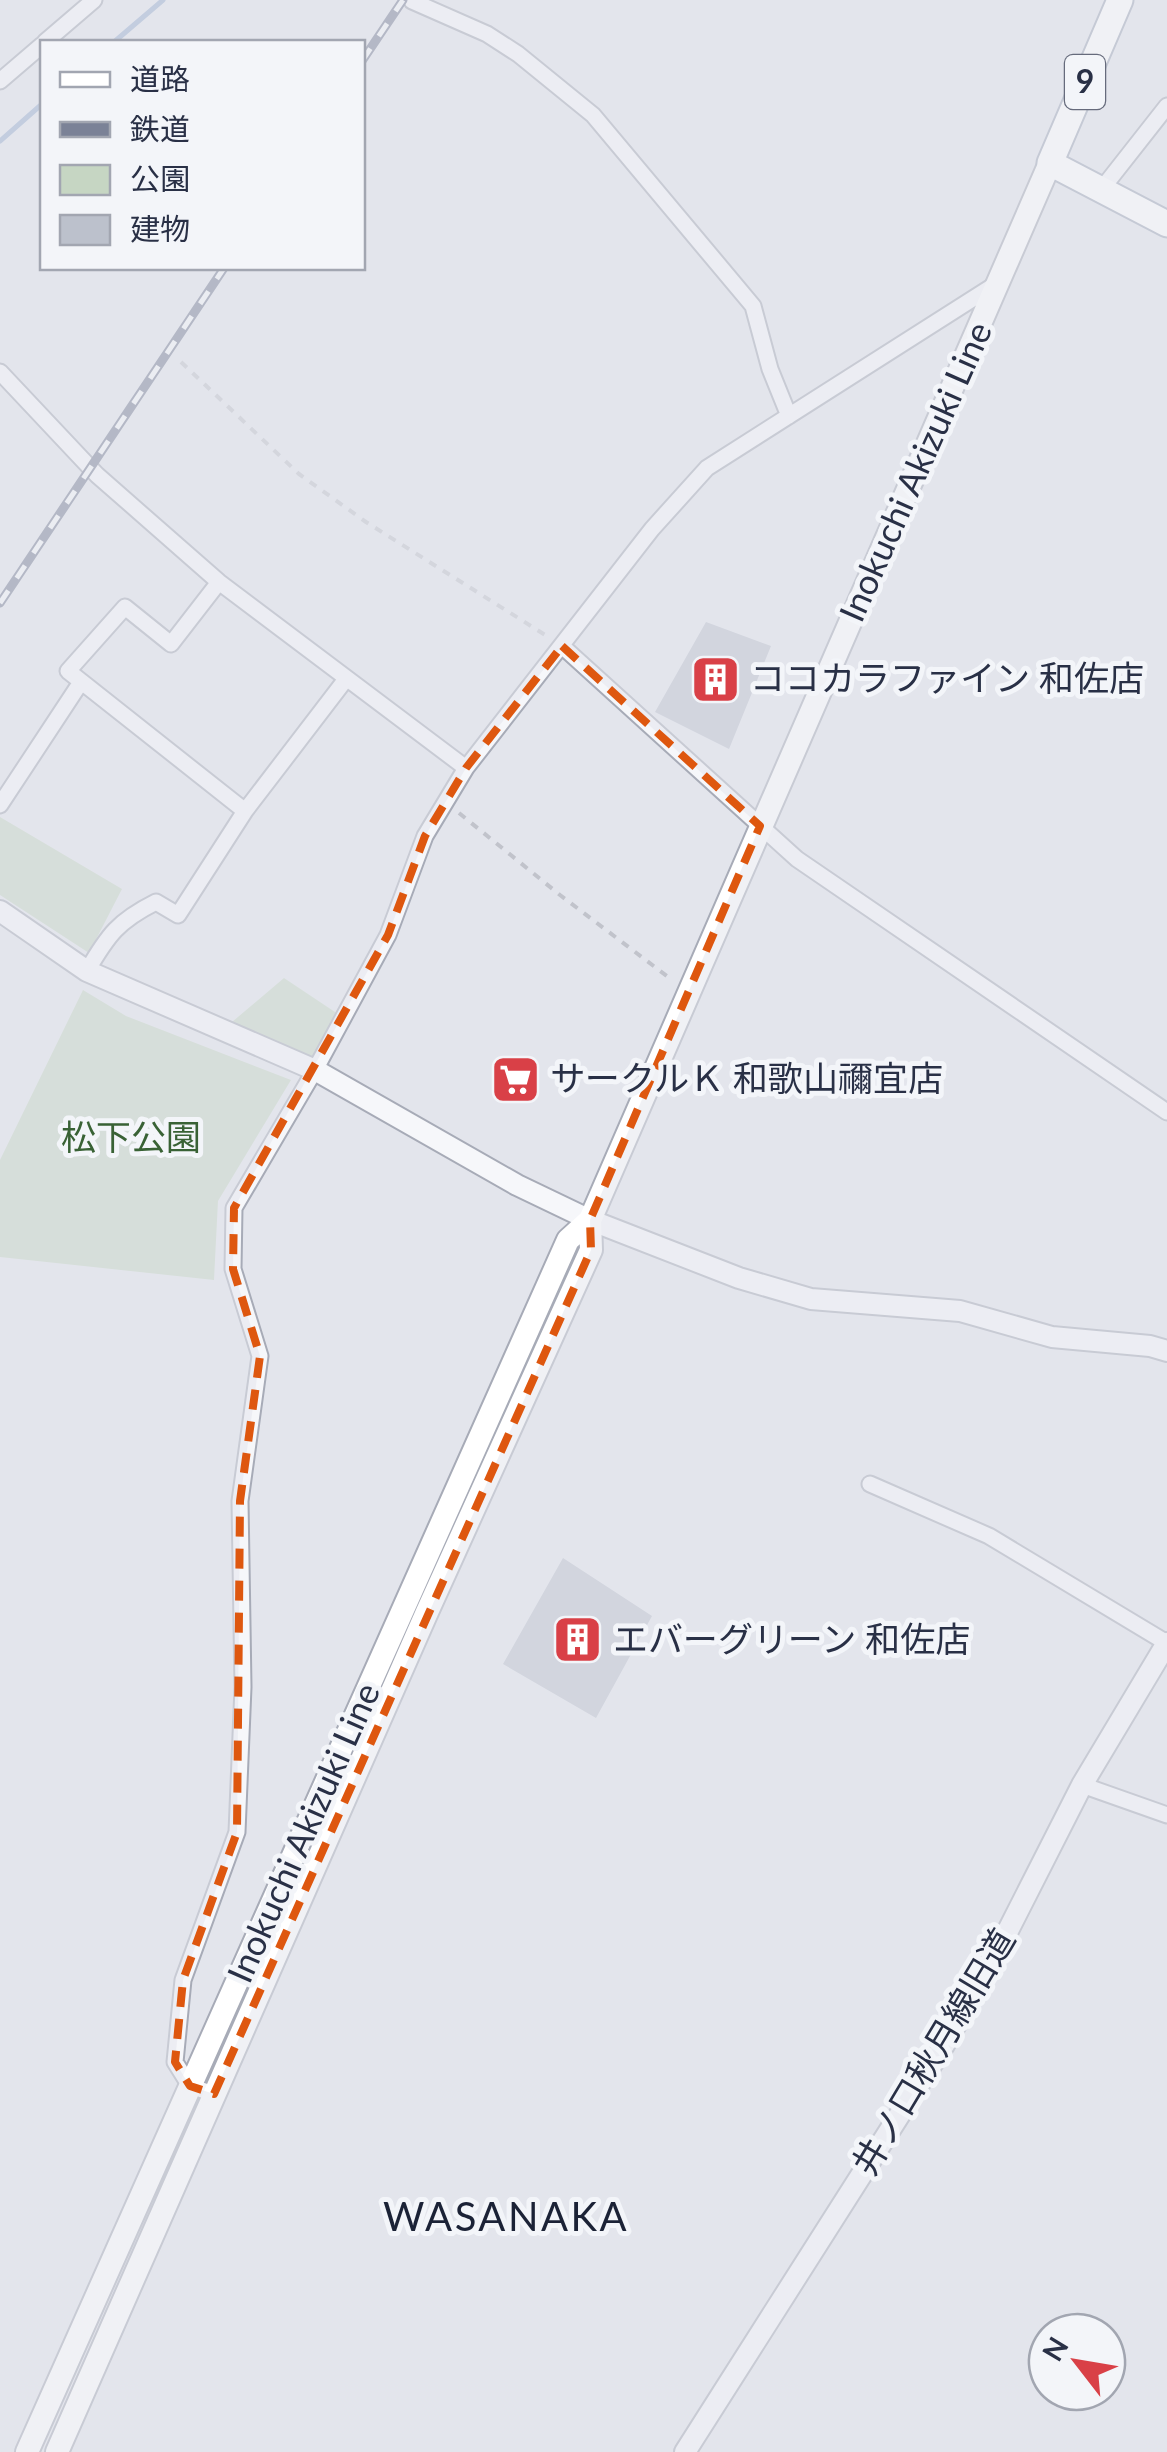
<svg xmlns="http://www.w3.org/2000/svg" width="1167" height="2452" font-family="Lato,'Noto Sans JP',sans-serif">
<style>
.green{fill:#c6d6c3}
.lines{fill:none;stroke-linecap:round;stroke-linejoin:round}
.stream{stroke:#9bafce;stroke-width:5}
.building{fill:#bcc1cc}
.minor-casing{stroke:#a7abb7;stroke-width:19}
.tertiary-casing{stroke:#a7abb7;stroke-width:24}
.secondary-casing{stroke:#a7abb7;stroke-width:26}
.primary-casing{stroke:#a1a8b9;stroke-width:29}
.path{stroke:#c1c3cb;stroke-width:4;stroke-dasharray:8 8;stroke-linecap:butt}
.minor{stroke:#f6f7fa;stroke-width:15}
.tertiary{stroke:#f6f7fa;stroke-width:20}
.secondary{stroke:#fff;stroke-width:22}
.primary{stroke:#fff;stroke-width:25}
.rail-casing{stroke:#7b8297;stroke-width:9}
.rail{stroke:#f3f5f9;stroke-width:5;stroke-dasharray:15;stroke-linecap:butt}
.marked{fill:none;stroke:#de570f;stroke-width:8;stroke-dasharray:20 12;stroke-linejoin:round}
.labels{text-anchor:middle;stroke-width:10;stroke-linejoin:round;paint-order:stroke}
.shield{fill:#f3f5f9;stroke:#666b7c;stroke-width:2.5}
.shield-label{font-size:32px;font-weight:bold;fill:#293046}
.street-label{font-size:35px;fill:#293046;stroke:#f3f5f9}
.poi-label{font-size:35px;fill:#293046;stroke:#f3f5f9;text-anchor:start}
.park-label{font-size:35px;fill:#396235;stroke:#f3f5f9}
.quarter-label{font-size:40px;letter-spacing:2.5px;fill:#1b2236;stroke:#f3f5f9}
</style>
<rect width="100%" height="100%" fill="#e3e5ec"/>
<path class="green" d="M0 817 122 889 89 953 0 895Z
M284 978 344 1018 310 1059 232 1022Z
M83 990 126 1016 291 1080 218 1201 214 1280 0 1257V1160Z"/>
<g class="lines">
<path class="stream" d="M114 42 163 0
M0 141 42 104"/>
</g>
<path class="building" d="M706 622 771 646 729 749 655 712Z
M563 1558 652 1616 596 1718 503 1664Z"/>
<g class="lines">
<defs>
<path id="minor" d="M412 1 487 34 518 54 593 115 753 306 770 369 789 416
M45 42 94 0
M0 81 42 45
M1101 190 1167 106
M0 372 97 475 219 582 466 768
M219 582 171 644 125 607 68 671 245 811
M562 646 797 859 1167 1112
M0 805 81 682
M87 971C108 935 118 921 156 902L178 915 245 811 346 679
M870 1484 989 1536 1167 1643
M1082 1785 1167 1815
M214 2094 190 2086 175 2062 183 1980 237 1832 243 1687 240 1501 260 1356 233 1269 234 1208 315 1070 388 935 425 836 466 768 652 529 707 468 996 284"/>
<path id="tertiary" d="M0 911 87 971 315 1070 517 1185 590 1220 739 1278 811 1299 960 1311 1052 1337 1150 1346 1167 1351
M685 2452 944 2045 990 1966 1082 1785 1167 1643"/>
<path id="secondary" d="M27 2452 568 1240 590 1220 1050 163
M57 2452 427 1612 591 1250 590 1220"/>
<path id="primary" d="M1120 0 1050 163 1167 224"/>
</defs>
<use href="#minor" class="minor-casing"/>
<use href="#tertiary" class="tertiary-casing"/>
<use href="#secondary" class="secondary-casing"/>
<use href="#primary" class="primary-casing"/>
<path class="path" d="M181 362 299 474 366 522 550 638
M459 813 560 895 672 980"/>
<use href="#minor" class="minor"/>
<use href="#tertiary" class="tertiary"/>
<use href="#secondary" class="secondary"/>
<use href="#primary" class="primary"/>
<defs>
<path id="rail" d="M362 61 403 0
M0 603 224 268"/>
</defs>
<use href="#rail" class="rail-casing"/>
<use href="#rail" class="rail"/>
</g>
<path d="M0 0H1167V2452H0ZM562 646 760 826 590 1220 591 1250 214 2094 190 2086 175 2062 183 1980 237 1832 240 1501 260 1356 233 1269 234 1208 388 935 425 836 466 768Z" fill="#e3e5ec" fill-opacity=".55" fill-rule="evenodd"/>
<path class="marked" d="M562 646 760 826 590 1220 591 1250 214 2094 190 2086 175 2062 183 1980 237 1832 240 1501 260 1356 233 1269 234 1208 388 935 425 836 466 768Z"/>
<defs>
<symbol id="building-square" viewBox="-11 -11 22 22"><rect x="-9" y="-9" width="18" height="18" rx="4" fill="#d94047" stroke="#f3f5f9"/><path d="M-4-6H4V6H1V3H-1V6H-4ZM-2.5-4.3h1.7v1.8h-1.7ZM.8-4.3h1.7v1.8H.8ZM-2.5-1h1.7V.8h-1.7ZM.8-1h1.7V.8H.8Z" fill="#fff"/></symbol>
<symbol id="supermarket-square" viewBox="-11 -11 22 22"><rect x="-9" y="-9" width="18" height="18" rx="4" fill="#d94047" stroke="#f3f5f9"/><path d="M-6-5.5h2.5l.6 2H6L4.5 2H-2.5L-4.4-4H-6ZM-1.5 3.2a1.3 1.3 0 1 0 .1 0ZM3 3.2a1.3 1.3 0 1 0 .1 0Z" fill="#fff"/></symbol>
</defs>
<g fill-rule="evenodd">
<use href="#building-square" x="688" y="652" width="55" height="55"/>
<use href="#supermarket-square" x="488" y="1052" width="55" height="55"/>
<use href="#building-square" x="550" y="1612" width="55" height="55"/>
</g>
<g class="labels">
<rect class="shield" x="1065" y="55" width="40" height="54" rx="8"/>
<g class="shield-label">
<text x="1085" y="93">9</text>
</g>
<g class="street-label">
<text transform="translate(916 472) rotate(-66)" y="12">Inokuchi Akizuki Line</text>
<text transform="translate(304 1833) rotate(-66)" y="12">Inokuchi Akizuki Line</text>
<text transform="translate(934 2052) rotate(-59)" y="12">井ノ口秋月線旧道</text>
</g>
<g class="poi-label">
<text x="750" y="691">ココカラファイン 和佐店</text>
<text x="550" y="1091">サークルＫ 和歌山禰宜店</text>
<text x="613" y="1652">エバーグリーン 和佐店</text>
</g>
<g class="park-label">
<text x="131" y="1150">松下公園</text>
</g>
<g class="quarter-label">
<text x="506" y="2231">WASANAKA</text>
</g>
</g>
<rect x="40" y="40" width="325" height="230" fill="#f3f5f9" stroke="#a2a6b1" stroke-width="2.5"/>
<rect x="60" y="72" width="50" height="15" fill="#ffffff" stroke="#a2a6b1" stroke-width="2.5"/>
<text x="130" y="90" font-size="30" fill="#293046">道路</text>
<rect x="60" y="122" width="50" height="15" fill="#7b8297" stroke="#a2a6b1" stroke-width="2.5"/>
<text x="130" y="140" font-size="30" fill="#293046">鉄道</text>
<rect x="60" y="165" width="50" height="30" fill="#c6d6c3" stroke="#a2a6b1" stroke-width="2.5"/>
<text x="130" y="190" font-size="30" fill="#293046">公園</text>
<rect x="60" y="215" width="50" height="30" fill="#bcc1cc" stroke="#a2a6b1" stroke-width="2.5"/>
<text x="130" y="240" font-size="30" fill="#293046">建物</text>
<g transform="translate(1077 2362) rotate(301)"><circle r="48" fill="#f3f5f9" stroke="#a2a6b1" stroke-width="2.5"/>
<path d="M0-8L18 38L0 25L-18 38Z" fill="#d94047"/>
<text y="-15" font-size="28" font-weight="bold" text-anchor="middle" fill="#293046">N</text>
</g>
</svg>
